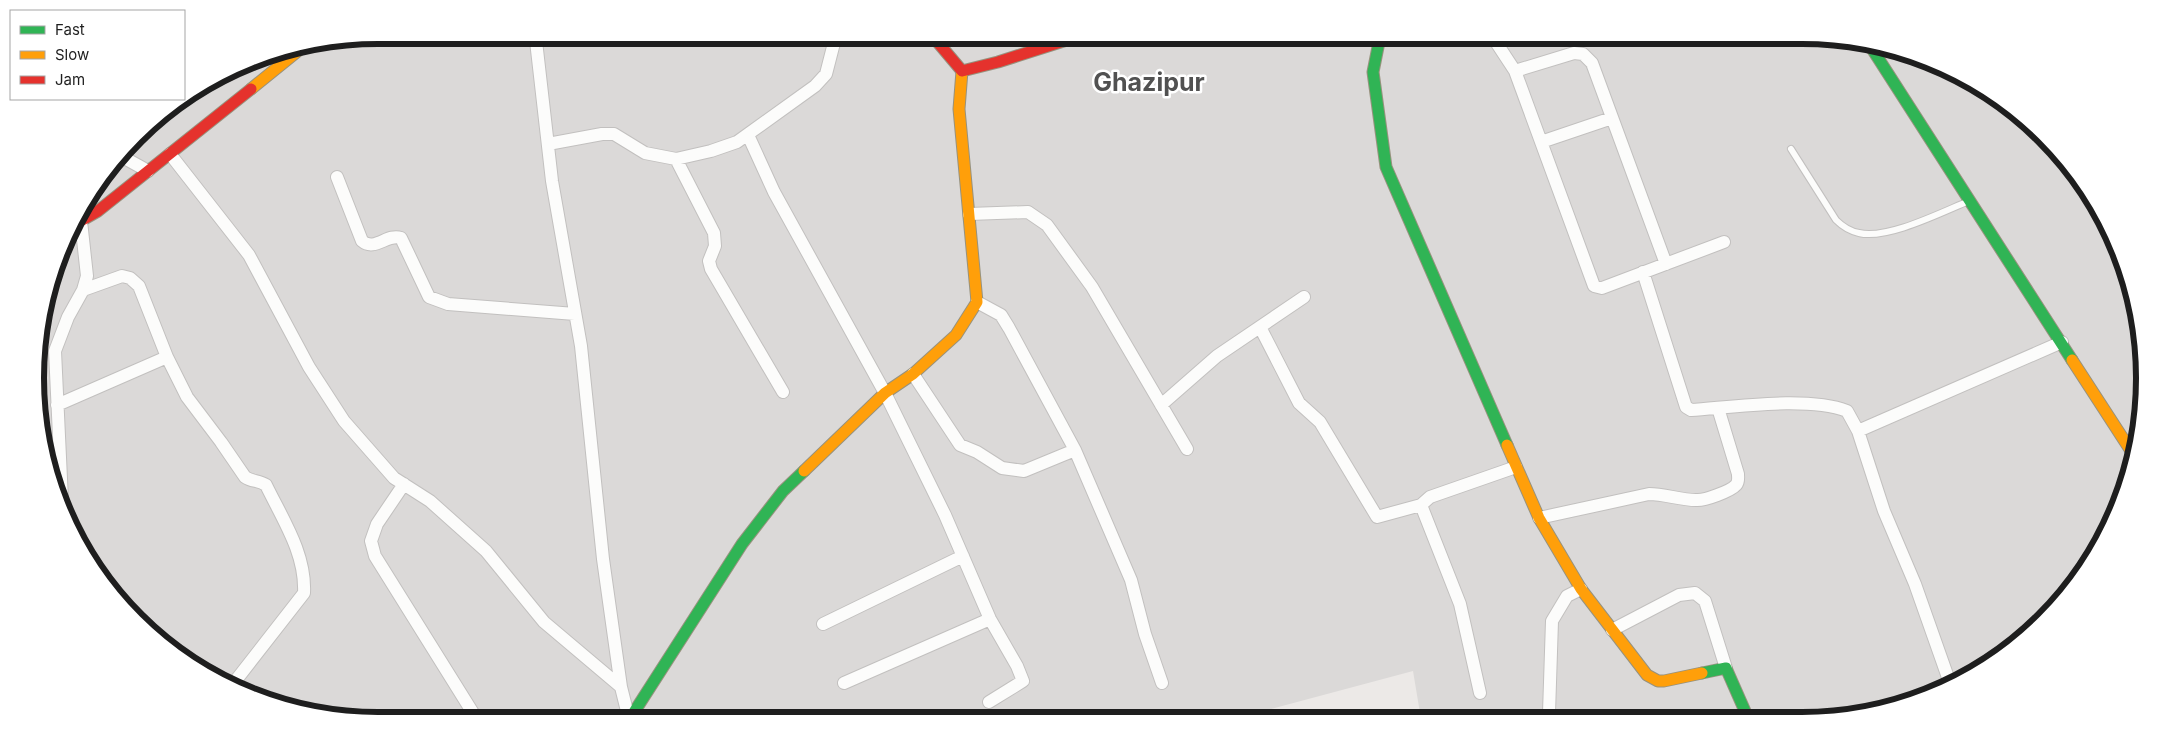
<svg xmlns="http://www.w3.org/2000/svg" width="2180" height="756" font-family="Inter,sans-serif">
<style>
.residential{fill:#dbd9d8}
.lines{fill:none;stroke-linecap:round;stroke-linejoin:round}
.lane-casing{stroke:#c2c0bf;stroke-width:8}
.street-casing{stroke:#c2c0bf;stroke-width:14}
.fast-casing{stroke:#97927e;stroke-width:13}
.slow-casing{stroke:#97927e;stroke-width:13}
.jam-casing{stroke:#97927e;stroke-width:13}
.lane{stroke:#fcfcfb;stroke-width:6}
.street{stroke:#fcfcfb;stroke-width:12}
.fast{stroke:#30b455;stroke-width:11}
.slow{stroke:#ff9f0a;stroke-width:11}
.jam{stroke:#e5322d;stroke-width:11}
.labels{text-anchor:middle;stroke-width:5;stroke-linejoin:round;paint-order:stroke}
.town-label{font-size:25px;font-weight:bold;fill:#515151;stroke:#fff}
.rim{fill:none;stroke:#1e1e1e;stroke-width:6}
</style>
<rect width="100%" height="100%" fill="#ece9e7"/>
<path class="residential" d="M1802 35 1890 47 1953 70 2011 106 2060 152 2099 206 2127 267 2142 333 2144 400 2133 466 2099 550 2028 636 1953 686 1847 718 1421 719 1413 671 1233 719 378 721 290 709 187 663 135 620 93 569 47 466 36 401 38 334 71 226 106 169 152 120 247 61 311 42Z"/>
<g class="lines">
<defs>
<path id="lane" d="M1791 149 1836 220C1843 227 1849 231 1859 233 1887 240 1942 212 1969 201"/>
<path id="street" d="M1492 36 1515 71 1594 286 1602 288 1724 242
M536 41 552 181 581 346 603 559 621 687 629 719
M1515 71 1574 53 1583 54 1592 63 1666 264
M748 135 774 192 885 393 945 515 990 619 1017 666 1023 681 989 702
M1541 142 1612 118
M548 144 602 134H614L645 153 676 159
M170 154 249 255 309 367 344 421 394 478 430 501 486 551 544 622 621 687
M119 155 148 171
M337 177 362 241C375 252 387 233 401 238L429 297 448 304 575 314
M969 214 1028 212 1047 225 1092 287 1187 449
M1643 272 1686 407 1691 410C1734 407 1808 396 1847 411L1858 431 1884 511 1915 584 1951 686
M83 290 122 276 130 278 139 286 167 357 187 397 221 442 245 477C252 482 259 480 266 485 283 520 306 554 304 593L233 684
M977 302 1001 315 1009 328 1075 450 1131 580 1145 634 1162 683
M1260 327 1299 403 1320 422 1377 517 1421 505
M913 374 960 445 977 452 1002 468 1024 471 1075 450
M783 392 711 269 709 261 715 246 714 233 676 159 711 151 737 142 815 86 826 74 835 39
M57 405 167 357
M1161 405 1217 356 1304 297
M1858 431 2062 342
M404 484 377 524 371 541 375 556 478 721
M62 500 55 351 68 317 83 290 87 276 81 221
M1539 518 1649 494C1665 494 1680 500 1696 500 1704 501 1731 491 1736 485 1739 482 1738 478 1738 474L1718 408
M823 624 963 556
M1612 630 1679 595 1695 593 1705 601 1726 668
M844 683 990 619
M1480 693 1460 604 1421 505 1430 497 1516 467
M1546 719 1549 713 1552 621 1567 596 1581 589"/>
<path id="fast" d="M1380 37 1373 72 1386 167 1507 445
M1869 44 2072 360
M1702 673 1726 668 1748 718
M629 720 742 544 783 491 804 471"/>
<path id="slow" d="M251 89 309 42
M2072 360 2135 457
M1507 445 1539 518 1581 589 1647 675 1658 681H1664L1702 673
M804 471 885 393 913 374 956 335 977 302 959 109 962 71"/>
<path id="jam" d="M935 39 962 71 998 62 1073 38
M70 227 98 211 251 89"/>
</defs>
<use href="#lane" class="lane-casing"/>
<use href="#street" class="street-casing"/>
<use href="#fast" class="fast-casing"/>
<use href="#slow" class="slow-casing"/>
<use href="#jam" class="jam-casing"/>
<use href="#lane" class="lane"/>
<use href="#street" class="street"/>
<use href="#fast" class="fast"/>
<use href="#slow" class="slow"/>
<use href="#jam" class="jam"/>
</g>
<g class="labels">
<g class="town-label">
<text x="1149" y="91">Ghazipur</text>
</g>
</g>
<path d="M0 0H2180V756H0ZM378 44H1802A334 334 0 0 1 2136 378V378A334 334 0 0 1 1802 712H378A334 334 0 0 1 44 378V378A334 334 0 0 1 378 44Z" fill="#fff" fill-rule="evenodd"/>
<path class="rim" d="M378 44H1802A334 334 0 0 1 2136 378V378A334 334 0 0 1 1802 712H378A334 334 0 0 1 44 378V378A334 334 0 0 1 378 44Z"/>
<rect x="10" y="10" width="175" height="90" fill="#ffffff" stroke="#a5a5a5"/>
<rect x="20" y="26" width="25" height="8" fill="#30b455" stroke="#a5a5a5"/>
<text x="55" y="35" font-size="15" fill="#1e1e1e">Fast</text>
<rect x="20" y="51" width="25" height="8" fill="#ff9f0a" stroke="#a5a5a5"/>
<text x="55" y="60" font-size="15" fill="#1e1e1e">Slow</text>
<rect x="20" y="76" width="25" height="8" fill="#e5322d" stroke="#a5a5a5"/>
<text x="55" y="85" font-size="15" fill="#1e1e1e">Jam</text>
</svg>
